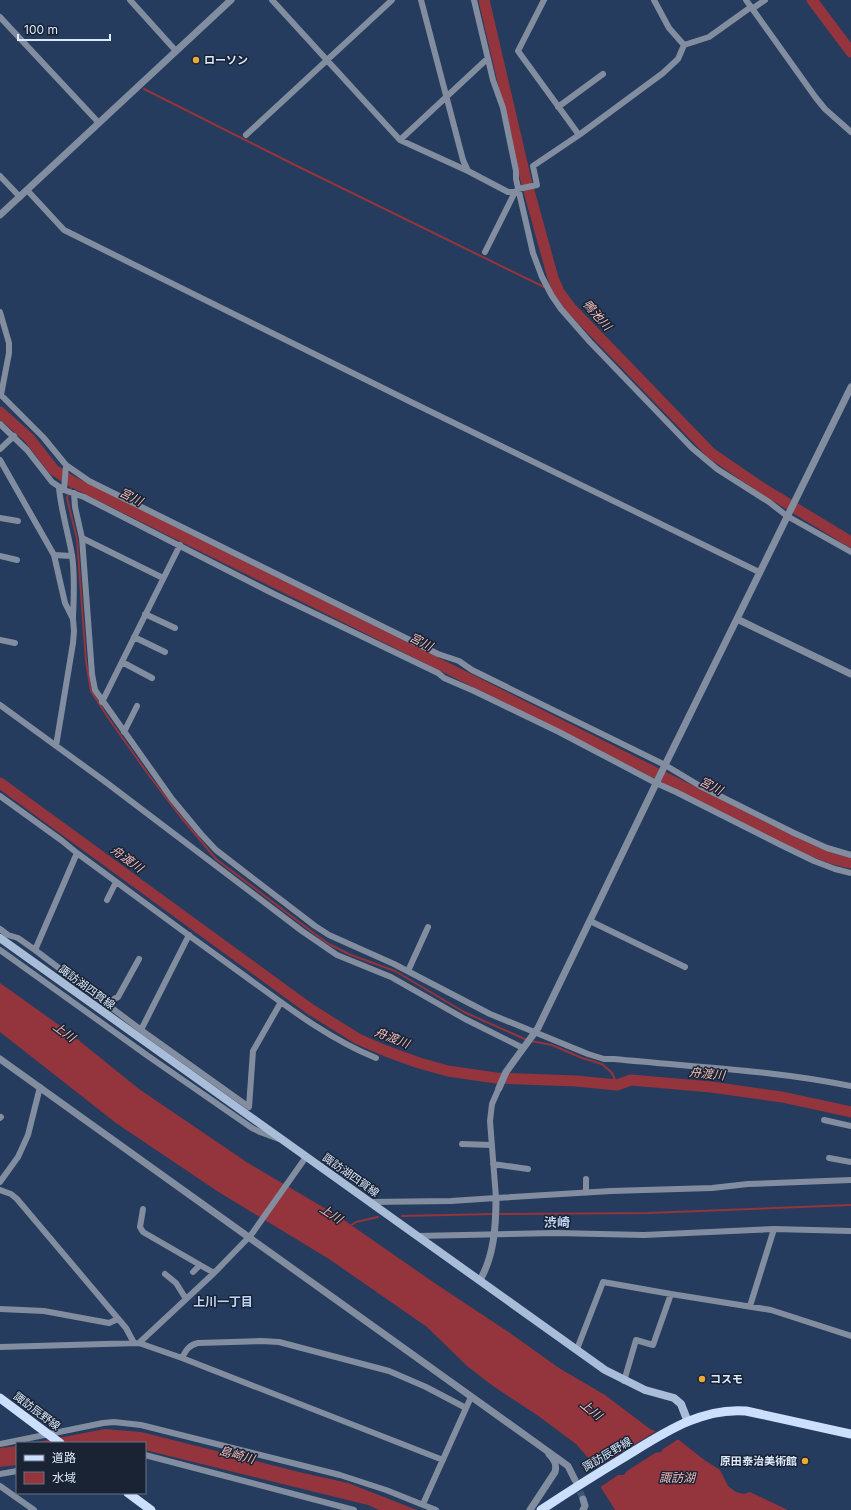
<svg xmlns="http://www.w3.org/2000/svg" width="851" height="1510" font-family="Inter,'Noto Sans JP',sans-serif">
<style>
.water{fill:#94343d}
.pier{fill:#253c5e}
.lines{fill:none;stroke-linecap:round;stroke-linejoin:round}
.stream{stroke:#94343d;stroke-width:2}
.river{stroke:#94343d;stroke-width:11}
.tertiary-tunnel{stroke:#405676;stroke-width:7;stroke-dasharray:7 3.5;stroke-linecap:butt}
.minor{stroke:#828e9f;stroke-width:6}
.tertiary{stroke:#828e9f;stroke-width:7}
.secondary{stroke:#a9bcd8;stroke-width:8}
.primary{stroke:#ccdffc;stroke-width:9}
.poi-dot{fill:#e9aa38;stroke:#192333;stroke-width:1.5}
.labels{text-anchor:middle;stroke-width:3;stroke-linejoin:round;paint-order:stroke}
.poi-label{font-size:11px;font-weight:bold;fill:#dbeaff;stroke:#192333;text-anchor:start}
.street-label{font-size:11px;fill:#dbeaff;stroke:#192333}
.water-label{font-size:12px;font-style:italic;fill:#f2bbbb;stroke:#192333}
.neighbourhood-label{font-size:12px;font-weight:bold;fill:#c0d6f7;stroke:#192333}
.quarter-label{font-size:13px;font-weight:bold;fill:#c0d6f7;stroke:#192333}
</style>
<rect width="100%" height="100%" fill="#253c5e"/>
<path class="water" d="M0 983 66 1030 139 1089 248 1163 338 1216 436 1284 510 1333 559 1368 605 1395 650 1429 679 1440 703 1459 720 1470 728 1486 736 1492 744 1494 750 1492 788 1510H615L600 1486 597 1468 576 1444 537 1415 493 1386 467 1366 427 1327 329 1259 217 1191 116 1123 0 1032Z
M105 1429 141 1432 299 1472 348 1483 417 1510H379L368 1505 145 1450V1443H32Z
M17 1446V1465L0 1467V1448Z"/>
<path class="pier" d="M658 1430 680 1438 663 1449 661 1452 655 1453 627 1471 624 1475H618L599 1488 594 1469Z"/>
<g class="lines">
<path class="stream" d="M144 89 295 165 544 287
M550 290 559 292
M73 482 67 498 68 502 77 539 86 661 91 691 109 719 148 774 180 816 216 859 315 934 329 944 351 955 395 971 464 1012 527 1040
M531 1041 552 1045 582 1058 602 1064 612 1073 617 1085
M498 1214 648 1213 851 1205
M402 1216 493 1214
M350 1226 356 1222 378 1217"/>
<path class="river" d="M484 0 526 180 553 278 559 292 571 308 711 453 762 488 851 542
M812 0 851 52
M0 412 29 438 54 470 73 482 457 673 785 838C807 848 827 859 851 863
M0 783 310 1009 358 1039 386 1051 419 1063 448 1071 496 1078 576 1081 617 1085 631 1080 711 1087 782 1097 851 1112"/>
<path class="tertiary-tunnel" d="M576 1482 583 1499"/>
<path class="minor" d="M130 0 176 51
M272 0 400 140 468 171 508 192H515
M421 0 463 160 468 171
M474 0 493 80 503 108 516 171V179L533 253 542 277 552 296 561 309 590 342 692 448 717 469 769 502 787 516 851 552
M544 0 518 51 579 135
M654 0 669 28 684 45
M746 0 816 98 825 109 851 132
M752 9 765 0
M0 17 99 123
M684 45 709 37 751 7
M558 107 603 74
M246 135 392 0
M400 140 487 59
M0 176 20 197
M27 190 64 230 413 403 759 572
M485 252 515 192 518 189 537 185 533 166 579 135 663 73 678 59 684 45
M0 312 9 343V353L1 395 43 437 66 465 89 481 438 654 459 661 472 670 665 765 700 786 794 833 827 848 851 855
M0 424 27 450 52 482 64 490 84 497 274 594 438 673 444 678 474 691 559 732 656 783 676 792 779 844 814 861 835 869 851 873
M0 449 14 436
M0 460 54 555 65 603 73 619 74 631 73 643 56 746
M59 488C61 510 68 532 72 555 75 575 74 596 73 617
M64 490 66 465
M74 493 75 507 82 538 92 674 95 690 172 799 201 834 216 850 315 926 329 935 394 964 490 1014 588 1054 604 1059H614C693 1067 773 1070 851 1086
M0 518 18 521
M82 538 163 578
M54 555 72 556
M0 556 17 560
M145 614 175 628
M134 637 165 652
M0 640 15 643
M122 662 152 678
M102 702 180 545
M0 705 103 780 302 931 337 955 391 977 465 1019 523 1048
M124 732 137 706
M0 796 61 840 77 853C130 892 184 932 238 971 281 1002 326 1038 376 1058
M107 900 116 882
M590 921 685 967
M0 929 8 935 18 938 35 950 141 1030 249 1107 253 1051 281 1002
M0 950 148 1056 252 1128 260 1132 279 1139
M35 950 77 853
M408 971 428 927
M109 1006 114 999 118 997 139 959
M141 1030 189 935
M0 1118 1 1117
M824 1120 851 1126
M462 1144 491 1145
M829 1158 851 1162
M493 1164 528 1169
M586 1179V1193
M0 1182 18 1157 28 1135 40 1087
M0 1190 11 1194 17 1199 126 1328 134 1343
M496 1198 611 1191 712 1188 748 1184 851 1180
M370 1202 451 1201 496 1198 490 1121 492 1104 499 1088
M143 1209 140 1227 143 1232 214 1273
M417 1236 556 1233 644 1235 774 1229 851 1231
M193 1272 200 1265
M165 1274 176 1283 186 1299
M671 1294 771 1310 851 1336
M750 1306 774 1229
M0 1309 44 1311 109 1323 118 1319
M139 1343 214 1273 251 1235 306 1157
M0 1347 139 1343 182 1358 443 1460
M577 1349 603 1282 671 1294 653 1345 636 1340 624 1381
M182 1358C186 1350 189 1345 198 1343L261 1341 279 1342 389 1371 426 1387 466 1408
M0 1444 103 1423 114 1422 141 1425 340 1475 386 1490 436 1510
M145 1455 354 1510
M0 1474 17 1471
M0 1486 34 1510
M423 1504 471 1397"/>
<path class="tertiary" d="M0 215 231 0
M737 619 851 674
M0 1059 557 1458 568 1466 575 1480
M499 1088 506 1072 538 1028 665 765 851 387
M480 1280C494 1256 496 1226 496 1198
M530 1510 555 1472C557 1465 555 1460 549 1454
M583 1510 585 1506 583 1499"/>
<path class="secondary" d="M0 938 605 1370 645 1390 674 1398 681 1404 688 1422"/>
<path class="primary" d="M0 1398 60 1443
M128 1493 151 1510
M541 1510C568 1492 595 1475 623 1458 661 1435 700 1407 746 1411L851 1434"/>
</g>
<g class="poi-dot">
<circle cx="196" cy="60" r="4"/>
<circle cx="702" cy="1379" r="4"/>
<circle cx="805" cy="1461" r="4"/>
</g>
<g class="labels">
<g class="poi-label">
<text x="204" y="64">ローソン</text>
<text x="710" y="1383">コスモ</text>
<text x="797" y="1465" text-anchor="end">原田泰治美術館</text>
</g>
<g class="street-label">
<text transform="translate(87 987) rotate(36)" y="4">諏訪湖四賀線</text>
<text transform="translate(351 1175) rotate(35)" y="4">諏訪湖四賀線</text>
<text transform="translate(37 1411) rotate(37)" y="4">諏訪辰野線</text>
<text transform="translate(607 1454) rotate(-31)" y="4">諏訪辰野線</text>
</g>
<g class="water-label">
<text transform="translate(597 315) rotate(48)" y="4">鴨池川</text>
<text transform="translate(131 497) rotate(27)" y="4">宮川</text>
<text transform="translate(421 642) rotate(27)" y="4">宮川</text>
<text transform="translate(711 786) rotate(27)" y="4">宮川</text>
<text transform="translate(127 859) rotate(36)" y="4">舟渡川</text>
<text transform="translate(64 1032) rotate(36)" y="4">上川</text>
<text transform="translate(392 1038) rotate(21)" y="4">舟渡川</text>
<text transform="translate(707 1074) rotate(6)" y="4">舟渡川</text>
<text transform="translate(331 1214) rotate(33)" y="4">上川</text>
<text transform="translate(591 1410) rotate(39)" y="4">上川</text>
<text transform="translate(237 1455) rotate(15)" y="4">島崎川</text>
<text x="677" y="1482">諏訪湖</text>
</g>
<g class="neighbourhood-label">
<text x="223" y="1306">上川一丁目</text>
</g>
<g class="quarter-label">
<text x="557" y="1227">渋崎</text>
</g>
</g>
<rect x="16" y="1442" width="130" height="52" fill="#192333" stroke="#677385"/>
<rect x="24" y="1455" width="20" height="6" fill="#ccdffc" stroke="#677385"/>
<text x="52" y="1462" font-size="12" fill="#dbeaff">道路</text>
<rect x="24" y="1472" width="20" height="12" fill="#94343d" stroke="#677385"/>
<text x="52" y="1482" font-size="12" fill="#dbeaff">水域</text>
<path d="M18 34v6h92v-6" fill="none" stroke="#dbeaff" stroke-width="2"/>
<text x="24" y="34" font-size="12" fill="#dbeaff" stroke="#192333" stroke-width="3" paint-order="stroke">100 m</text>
</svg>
